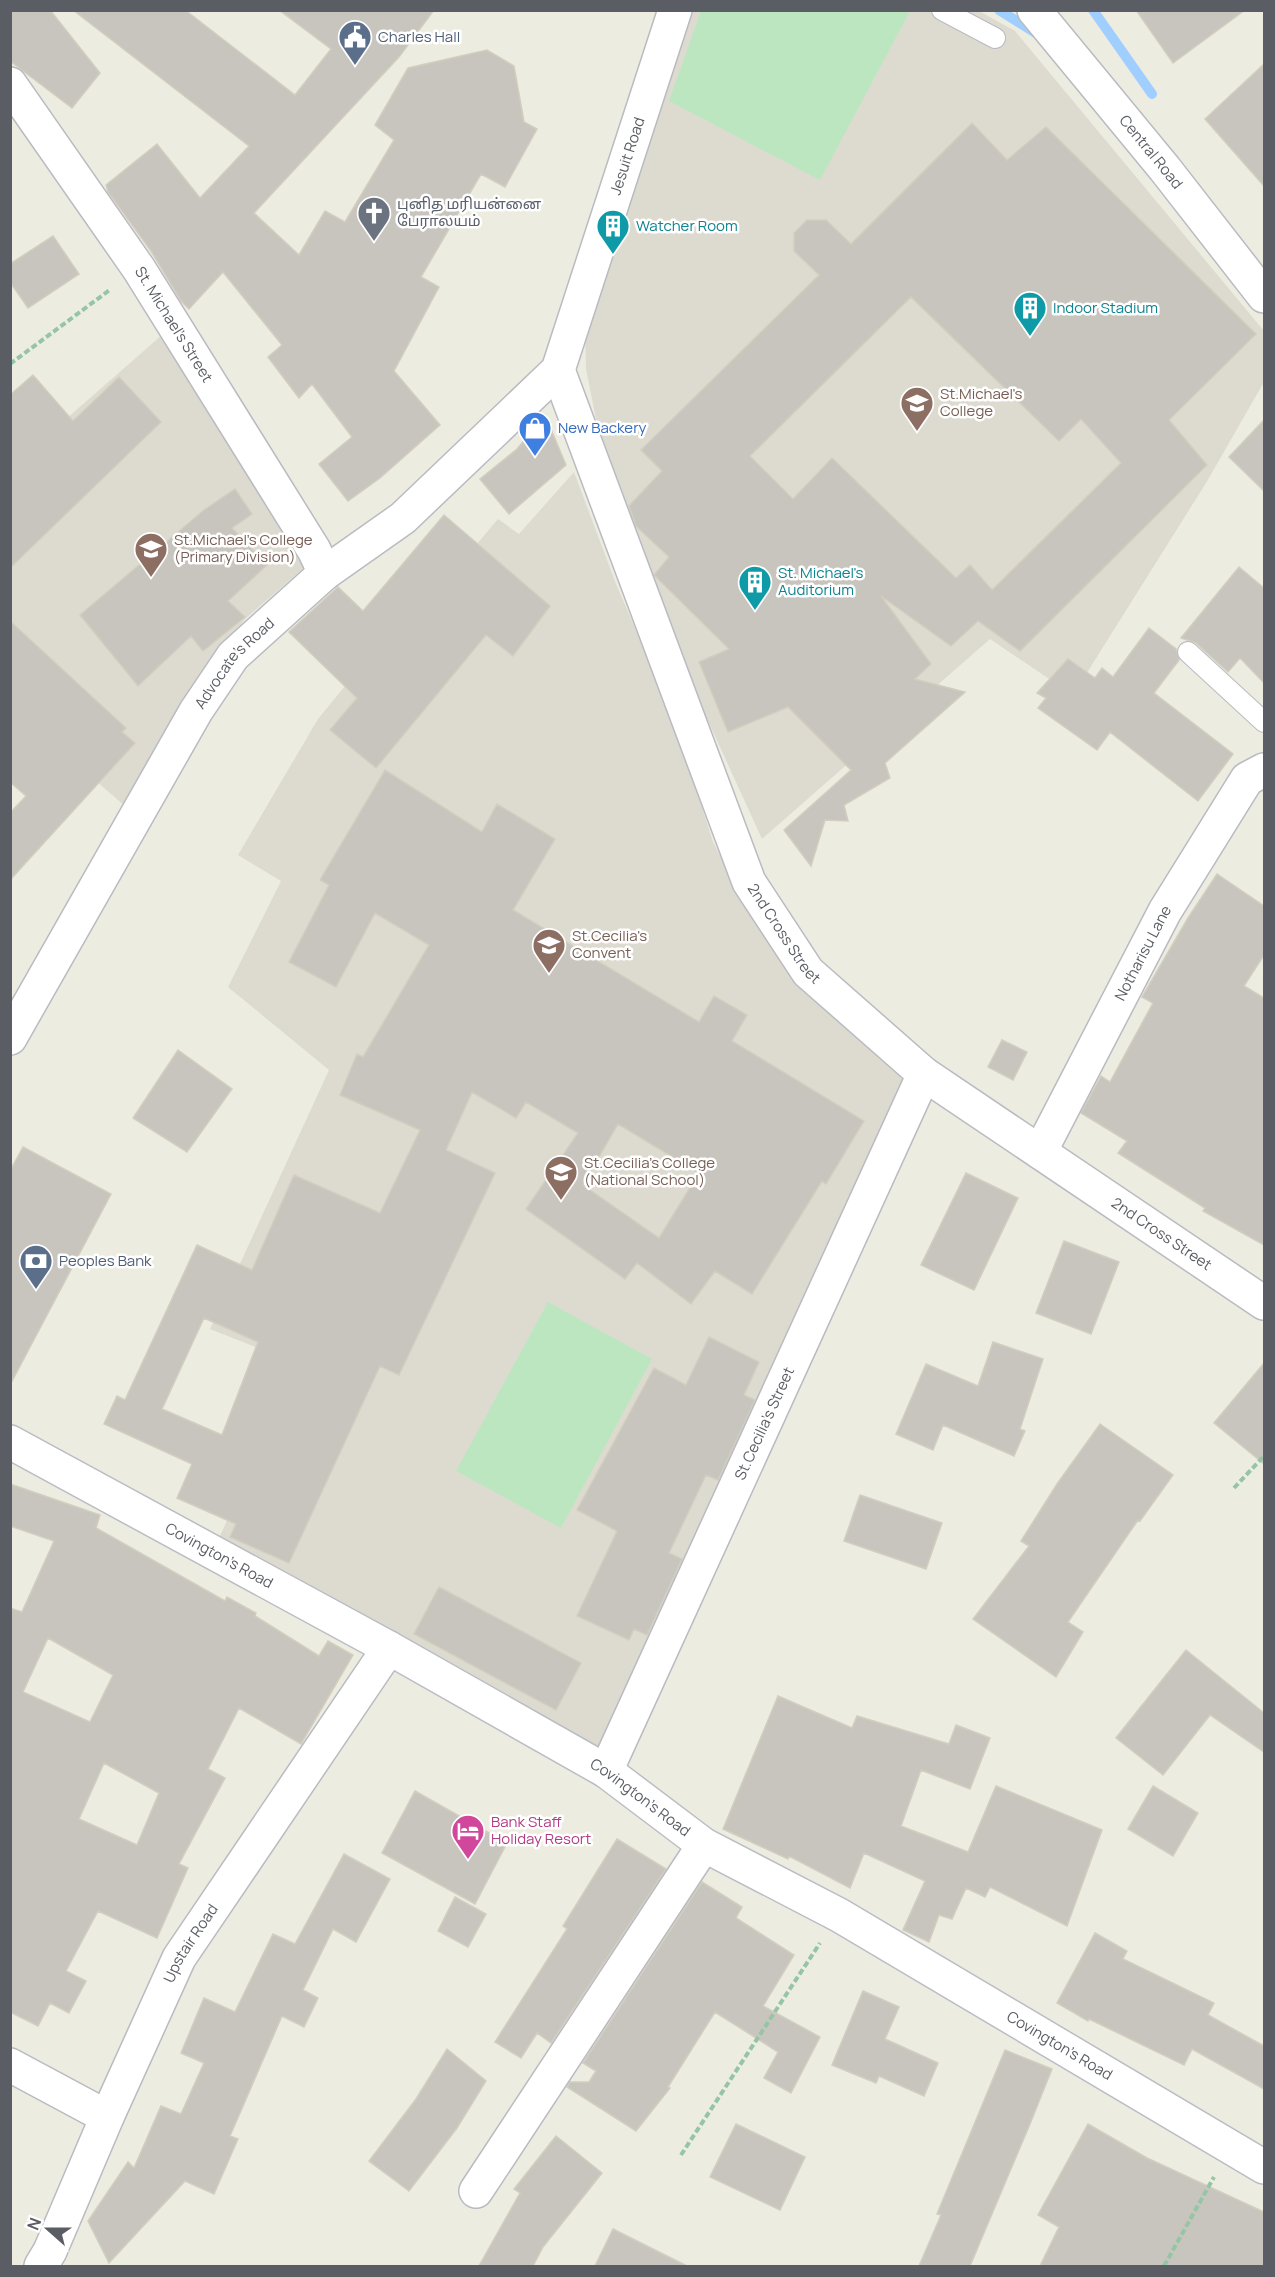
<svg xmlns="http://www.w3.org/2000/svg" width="1275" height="2277" font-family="Manrope,'Noto Sans Tamil',sans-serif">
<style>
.education{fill:#dddbd0}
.green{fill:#bce6bf}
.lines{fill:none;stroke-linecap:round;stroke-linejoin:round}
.stream{stroke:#9fceff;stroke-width:10}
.building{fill:#c8c5be;stroke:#d2cebf;stroke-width:1.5;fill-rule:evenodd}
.service-casing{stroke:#b9bbc1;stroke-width:22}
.minor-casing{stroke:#b9bbc1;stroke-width:36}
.secondary-casing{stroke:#babdc4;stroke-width:36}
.path{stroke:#94c5a5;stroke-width:4;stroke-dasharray:6 3;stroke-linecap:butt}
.service{stroke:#fff;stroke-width:20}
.minor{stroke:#fff;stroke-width:33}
.secondary{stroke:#fff;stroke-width:33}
.labels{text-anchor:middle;stroke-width:5;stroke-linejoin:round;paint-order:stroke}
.service-label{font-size:15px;fill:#4e5e75;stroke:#fff;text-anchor:start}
.street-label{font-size:15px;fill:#5a5d63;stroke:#fff}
.worship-label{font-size:15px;fill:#5b616d;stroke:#fff;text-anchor:start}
.culture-label{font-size:15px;fill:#0d838f;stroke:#fff;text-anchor:start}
.education-label{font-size:15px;fill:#785e54;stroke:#fff;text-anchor:start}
.shop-label{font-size:15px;fill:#366cbe;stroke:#fff;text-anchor:start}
.hotel-label{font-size:15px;fill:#b23c85;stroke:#fff;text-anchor:start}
</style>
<rect width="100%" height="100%" fill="#edece1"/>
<path class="education" d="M682 11H979L1015 31 1264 331V382L1206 483 1073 695 990 639 762 839 616 519 586 369 585 328Z
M162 335 306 566 246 618 196 682 126 807 11 707 10 468Z
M574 472 616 584 656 677 684 752 713 842 742 898 911 1073 601 1755 220 1536 298 1364 210 1329 329 1070 228 987 281 881 238 855 318 719 395 625 406 628 498 519 519 534Z"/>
<path class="green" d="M701 11V10L910 11 820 180 669 101Z
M548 1302 652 1359 561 1528 456 1471Z"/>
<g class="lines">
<path class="stream" d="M999 10 1039 35
M1093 10 1152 94"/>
</g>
<path class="building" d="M10 10H50L100 73 72 108 10 61Z
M73 10H185L295 95 331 49 279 10H434L399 57 254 213 299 255 325 211 345 222 394 140 375 125 408 68 487 50 514 66 524 122 537 129 505 187 481 174 421 277 439 287 394 371 440 425 380 478 348 501 319 464 352 437 312 384 299 398 268 357 282 345 223 272 189 309 181 301 151 251 108 192 106 185 157 144 200 198 249 146Z
M1136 10H1245L1173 63Z
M1264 64V186L1205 119Z
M972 123 1007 160 1046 127 1256 334 1169 420 1207 465 1020 651 978 621 951 646 881 596 931 664 915 679 965 692 885 763 890 778 844 805 848 821 825 820 811 866 784 830 851 770 788 707 728 732 699 662 729 649 654 575 669 557 636 526 629 506 662 471 641 450 819 275 794 251V233L807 220H826L851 244ZM911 297 1059 441 1081 419 1121 463 992 590 970 565 956 578 832 458 793 499 750 456Z
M53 236 79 274 28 308 10 282V264Z
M33 375 73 421 119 377 161 422 10 568 11 394Z
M545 415 566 465 509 514 480 479 517 449Z
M1264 420V491L1229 457Z
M235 489 252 514 232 528 267 565 228 601 245 617 203 651 191 636 138 686 80 615 204 510Z
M444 515 550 606 513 656 486 635 376 768 330 730 357 698 289 632 338 587 363 611Z
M1239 567 1264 588V683L1240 658 1228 672 1196 643 1181 638Z
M10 621 126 728 122 732 135 743 10 880V813L26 796 10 782Z
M1149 628 1176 649 1179 660 1154 693 1233 754 1198 801 1110 732 1097 750 1038 708 1046 698 1037 693 1068 659 1095 678 1102 668 1113 677Z
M385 770 482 832 497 804 555 839 513 910 699 1022 714 996 747 1015 732 1041 864 1121 826 1184 822 1181 752 1294 715 1271 691 1304 637 1263 625 1279 526 1209 578 1133 526 1102 516 1118 472 1092 446 1150 495 1173 399 1375 380 1366 289 1563 230 1537 236 1524 177 1498 192 1464 104 1424 117 1396 125 1400 197 1245 252 1270 294 1175 380 1213 420 1130 340 1095 357 1054 363 1057 429 945 375 913 336 987 289 962 329 885 320 880ZM618 1124 699 1173 659 1238 583 1185ZM204 1318 258 1342 222 1435 162 1409Z
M1217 874 1264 906V955L1244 986 1264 998V1245L1203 1211 1205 1208 1118 1153 1127 1141 1081 1113 1101 1076 1110 1082 1153 1003 1142 997 1188 918Z
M1002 1040 1027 1052 1013 1080 988 1067Z
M178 1050 232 1089 187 1152 133 1118Z
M23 1147 111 1194 10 1385V1171Z
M966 1173 1018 1198 974 1290 921 1265Z
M1064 1241 1119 1262 1091 1334 1036 1313Z
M709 1337 759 1362 744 1395 755 1400 718 1480 706 1475 669 1553 682 1559 647 1635 634 1629 629 1640 577 1616 617 1531 577 1510 654 1368 686 1385Z
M993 1342 1043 1359 1020 1429 1025 1431 1014 1456 943 1425 933 1450 896 1434 926 1364 978 1386Z
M1264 1363V1464L1214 1423Z
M1100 1424 1173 1475 1140 1521 1138 1520 1068 1622 1083 1632 1056 1677 973 1619 1029 1546 1021 1541 1057 1484Z
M10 1484 100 1515 96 1528 225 1601 227 1597 256 1613 255 1616 319 1656 328 1641 353 1655 301 1744 239 1708 208 1769 225 1778 179 1864 188 1868 157 1938 98 1911 66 1971 86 1981 69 2013 50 2003 38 2026 10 2012V1608L22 1612 54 1541 10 1526ZM48 1638 113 1675 90 1722 23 1692ZM104 1763 159 1793 137 1845 79 1819Z
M860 1495 942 1523 926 1569 844 1541Z
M439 1587 581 1663 556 1710 414 1634Z
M1186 1650 1264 1713V1752L1210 1715 1163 1775 1116 1738Z
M778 1696 852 1728 857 1716 949 1744 956 1725 990 1738 970 1789 921 1770 901 1826 968 1852 996 1786 1102 1830 1067 1926 990 1887 985 1897 966 1888 952 1919 939 1915 929 1942 903 1930 925 1881 864 1853 850 1888 789 1856 788 1859 723 1829Z
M1153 1786 1198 1813 1173 1856 1128 1829Z
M415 1791 507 1843 475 1904 382 1853Z
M617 1839 666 1869 551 2043 537 2033 521 2058 495 2042 567 1929 563 1926Z
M344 1854 390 1879 356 1942 333 1929 303 1990 318 1998 304 2027 282 2016 230 2136 238 2139 214 2194 185 2181 109 2263 88 2221 128 2162 134 2168 161 2106 181 2114 204 2063 181 2053 204 1998 235 2012 273 1934 295 1944Z
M702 1882 742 1907 736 1918 794 1955 763 2006 820 2037 791 2093 764 2078 778 2052 715 2012 668 2087 670 2088 636 2131 567 2087 570 2082H589L596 2071 583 2063Z
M455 1897 486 1914 468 1947 438 1931Z
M1095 1933 1127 1951 1123 1959 1214 2003 1208 2015 1264 2046V2089L1192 2049 1184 2065 1089 2019 1088 2021 1057 2003Z
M863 1991 899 2007 885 2039 938 2063 924 2096 879 2076 876 2083 832 2065Z
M447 2049 486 2081 457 2128 409 2191 369 2161 416 2099Z
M1005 2050 1052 2069 1030 2124 970 2266H919L941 2215 937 2214Z
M736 2124 805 2157 780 2210 710 2177Z
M1088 2124 1147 2158 1264 2212V2266H1040L1059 2227 1038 2215Z
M556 2136 602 2173 543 2247 533 2266H479L520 2193 514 2189Z
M613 2229 687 2266H595Z"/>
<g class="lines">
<defs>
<path id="service" d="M942 10 995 38
M1188 652 1264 722"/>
<g id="minor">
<path id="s1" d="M1034 10 1165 169 1264 296"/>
<path id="s2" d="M10 84 139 269 314 550 325 573"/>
<path id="s3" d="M558 370 749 882 808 972 924 1074 1264 1303"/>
<path id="s4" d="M10 1038 196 711 233 656 325 573 403 518 558 370 675 10"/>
<path id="s5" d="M1040 1152 1165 911 1247 779 1264 770"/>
<path id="s6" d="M606 1771 924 1074"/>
<path d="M10 2065 107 2117"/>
<path d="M476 2191 704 1845"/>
<path id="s7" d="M41 2266 50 2251 107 2117 179 1958 389 1648"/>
</g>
<g id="secondary">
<path id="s8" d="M10 1442 389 1648 606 1771 704 1845 839 1915 1264 2167"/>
</g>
</defs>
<use href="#service" class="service-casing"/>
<use href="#minor" class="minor-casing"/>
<use href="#secondary" class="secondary-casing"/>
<path class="path" d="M10 364 111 289
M1234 1488 1264 1456
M681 2155 820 1943
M1164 2266 1214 2177"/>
<use href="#service" class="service"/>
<use href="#minor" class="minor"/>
<use href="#secondary" class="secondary"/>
</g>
<defs>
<symbol id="civic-pin" viewBox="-11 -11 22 30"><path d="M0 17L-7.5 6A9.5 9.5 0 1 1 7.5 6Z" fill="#5c6f8a" stroke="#fff"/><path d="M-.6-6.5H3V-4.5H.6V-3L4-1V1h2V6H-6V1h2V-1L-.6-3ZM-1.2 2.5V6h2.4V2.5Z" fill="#fff"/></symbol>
<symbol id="church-pin" viewBox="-11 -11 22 30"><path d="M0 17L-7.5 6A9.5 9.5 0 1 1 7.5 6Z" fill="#6b7280" stroke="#fff"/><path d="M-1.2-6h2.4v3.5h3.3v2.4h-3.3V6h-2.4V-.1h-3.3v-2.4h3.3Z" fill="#fff"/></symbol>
<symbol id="building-pin" viewBox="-11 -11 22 30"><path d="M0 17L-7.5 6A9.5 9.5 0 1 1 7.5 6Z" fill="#0f9aa8" stroke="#fff"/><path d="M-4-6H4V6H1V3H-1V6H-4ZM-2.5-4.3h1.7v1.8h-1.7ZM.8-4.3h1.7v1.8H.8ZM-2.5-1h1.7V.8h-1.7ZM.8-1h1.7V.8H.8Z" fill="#fff"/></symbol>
<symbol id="school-pin" viewBox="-11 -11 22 30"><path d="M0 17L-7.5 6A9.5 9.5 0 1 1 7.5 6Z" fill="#8d6e63" stroke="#fff"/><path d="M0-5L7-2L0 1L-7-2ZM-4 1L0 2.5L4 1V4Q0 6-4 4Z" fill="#fff"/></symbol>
<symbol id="shop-pin" viewBox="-11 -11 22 30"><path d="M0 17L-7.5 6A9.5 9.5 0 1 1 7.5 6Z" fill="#3f7fe0" stroke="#fff"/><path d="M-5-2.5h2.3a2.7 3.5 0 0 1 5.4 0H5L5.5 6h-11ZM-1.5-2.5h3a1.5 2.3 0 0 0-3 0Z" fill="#fff"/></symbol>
<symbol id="bank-pin" viewBox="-11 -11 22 30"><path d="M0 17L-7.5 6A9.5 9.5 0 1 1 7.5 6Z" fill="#5c6f8a" stroke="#fff"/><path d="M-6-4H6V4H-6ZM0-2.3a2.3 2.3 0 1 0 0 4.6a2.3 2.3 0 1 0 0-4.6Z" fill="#fff"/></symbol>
<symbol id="hotel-pin" viewBox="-11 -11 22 30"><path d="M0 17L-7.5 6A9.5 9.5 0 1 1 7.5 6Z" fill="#d1479c" stroke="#fff"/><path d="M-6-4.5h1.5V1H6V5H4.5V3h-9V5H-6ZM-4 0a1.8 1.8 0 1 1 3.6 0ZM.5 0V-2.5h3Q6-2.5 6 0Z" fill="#fff"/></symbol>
</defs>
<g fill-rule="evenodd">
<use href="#civic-pin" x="336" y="18" width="38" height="52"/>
<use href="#church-pin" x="355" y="194" width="38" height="52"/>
<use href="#building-pin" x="594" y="207" width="38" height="52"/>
<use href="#building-pin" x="1011" y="289" width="38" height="52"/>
<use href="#school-pin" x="898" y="384" width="38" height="52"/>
<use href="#shop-pin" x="516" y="409" width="38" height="52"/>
<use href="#school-pin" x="132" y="530" width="38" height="52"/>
<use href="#building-pin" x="736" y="563" width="38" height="52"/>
<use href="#school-pin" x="530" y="926" width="38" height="52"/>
<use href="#school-pin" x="542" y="1153" width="38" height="52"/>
<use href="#bank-pin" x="17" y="1242" width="38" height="52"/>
<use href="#hotel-pin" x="449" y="1812" width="38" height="52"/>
</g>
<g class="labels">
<g class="service-label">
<text x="378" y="42">Charles Hall</text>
<text x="59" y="1266">Peoples Bank</text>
</g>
<g class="street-label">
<text dy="5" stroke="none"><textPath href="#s1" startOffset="184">Central Road</textPath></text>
<text dy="5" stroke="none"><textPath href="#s4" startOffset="1101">Jesuit Road</textPath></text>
<text dy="5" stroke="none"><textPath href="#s2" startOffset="291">St. Michael's Street</textPath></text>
<text dy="5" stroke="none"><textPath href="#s4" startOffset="438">Advocate's Road</textPath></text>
<text dy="5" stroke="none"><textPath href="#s3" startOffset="609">2nd Cross Street</textPath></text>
<text dy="5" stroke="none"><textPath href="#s5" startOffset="224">Notharisu Lane</textPath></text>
<text dy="5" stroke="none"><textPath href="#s3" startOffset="1095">2nd Cross Street</textPath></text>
<text dy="5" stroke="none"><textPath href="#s6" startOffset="382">St.Cecilia's Street</textPath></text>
<text dy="5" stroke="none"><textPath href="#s8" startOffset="238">Covington's Road</textPath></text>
<text dy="5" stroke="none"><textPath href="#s8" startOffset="724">Covington's Road</textPath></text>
<text dy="5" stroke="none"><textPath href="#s7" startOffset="356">Upstair Road</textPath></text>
<text dy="5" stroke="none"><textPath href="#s8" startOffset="1212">Covington's Road</textPath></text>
</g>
<g class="worship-label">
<text x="397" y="209">புனித மரியன்னை<tspan x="397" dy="17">பேராலயம்</tspan></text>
</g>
<g class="culture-label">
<text x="636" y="231">Watcher Room</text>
<text x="1053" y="313">Indoor Stadium</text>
<text x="778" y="578">St. Michael's<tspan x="778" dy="17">Auditorium</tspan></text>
</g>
<g class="education-label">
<text x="940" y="399">St.Michael's<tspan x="940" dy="17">College</tspan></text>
<text x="174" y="545">St.Michael's College<tspan x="174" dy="17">(Primary Division)</tspan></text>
<text x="572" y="941">St.Cecilia's<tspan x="572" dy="17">Convent</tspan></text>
<text x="584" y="1168">St.Cecilia's College<tspan x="584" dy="17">(National School)</tspan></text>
</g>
<g class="shop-label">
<text x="558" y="433">New Backery</text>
</g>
<g class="hotel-label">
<text x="491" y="1827">Bank Staff<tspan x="491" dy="17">Holiday Resort</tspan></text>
</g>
</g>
<rect width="1275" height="2277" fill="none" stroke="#5a5d63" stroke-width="24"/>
<g transform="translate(48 2229) rotate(291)" stroke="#ffffff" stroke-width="4.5" paint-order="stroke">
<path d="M0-4.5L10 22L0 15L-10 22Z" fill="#5a5d63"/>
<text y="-9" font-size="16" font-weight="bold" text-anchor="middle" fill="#5a5d63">N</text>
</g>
</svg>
